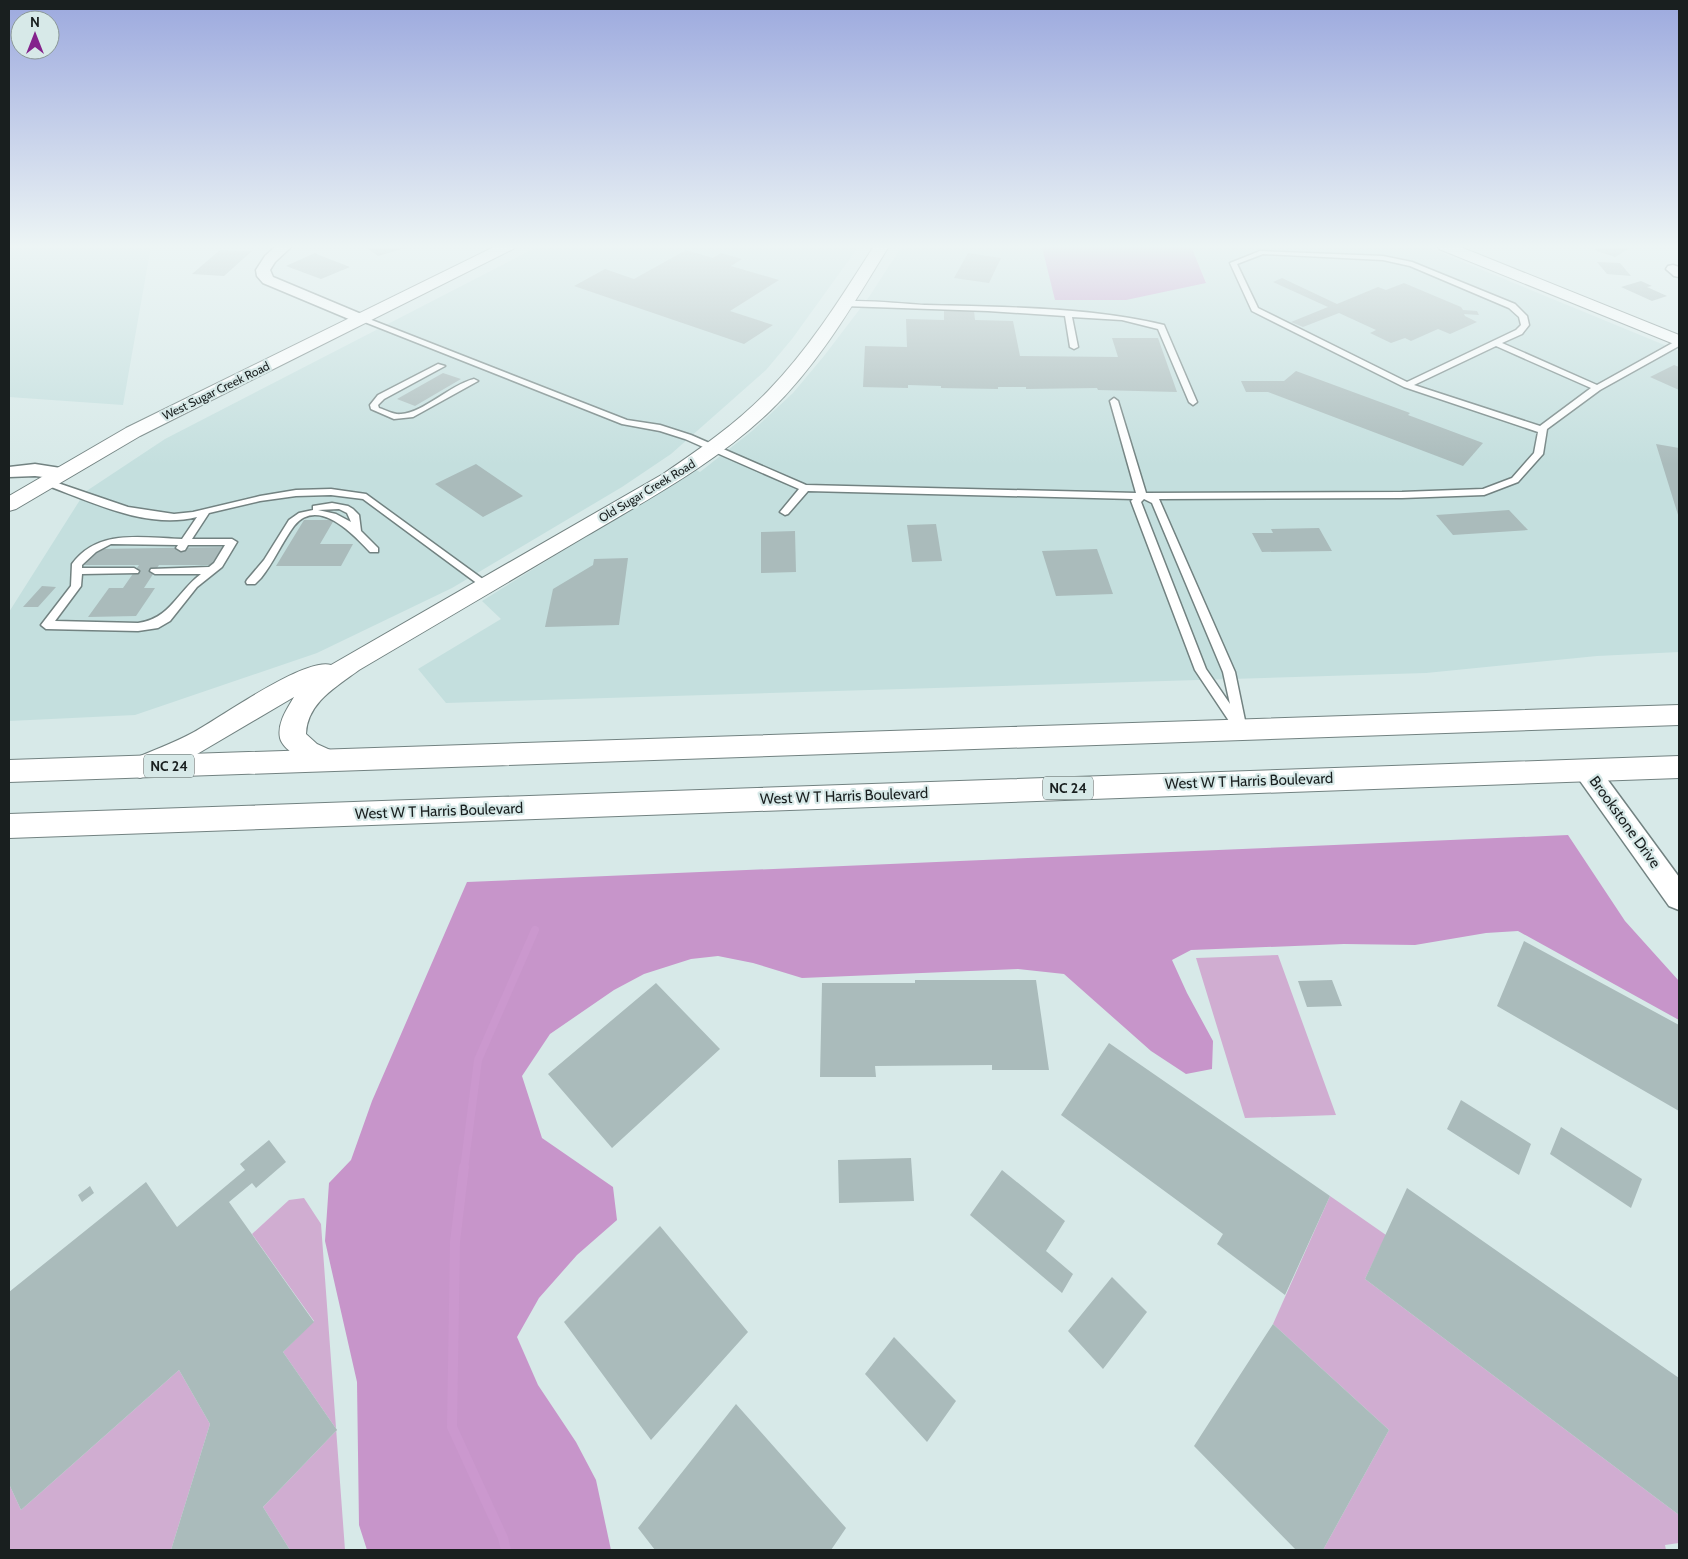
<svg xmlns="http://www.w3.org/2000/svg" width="1688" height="1559" font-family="Cabin,sans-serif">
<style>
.built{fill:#c4dfde}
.green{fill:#d0add1}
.forest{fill:#c795ca}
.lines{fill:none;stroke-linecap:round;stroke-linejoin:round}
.stream-far1{stroke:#cb98ce;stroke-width:8}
.stream{stroke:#cb98ce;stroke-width:10}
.building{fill:#abb}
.lane-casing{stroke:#728281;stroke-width:3}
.street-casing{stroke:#728281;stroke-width:3}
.secondary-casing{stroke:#728281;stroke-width:2}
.primary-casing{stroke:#728281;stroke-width:2}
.lane{fill:#fff;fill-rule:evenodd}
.street{fill:#fff;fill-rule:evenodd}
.secondary{fill:#fff;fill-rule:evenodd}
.primary{fill:#fff;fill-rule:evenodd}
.labels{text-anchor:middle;stroke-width:4.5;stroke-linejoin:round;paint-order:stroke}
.far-street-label{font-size:12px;fill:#191f1f;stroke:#d7e9e8}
.shield{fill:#d7e9e8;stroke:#525c5b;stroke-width:1}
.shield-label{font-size:14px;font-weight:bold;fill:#191f1f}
.street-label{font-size:15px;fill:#191f1f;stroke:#d7e9e8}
</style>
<rect width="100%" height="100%" fill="#d7e9e8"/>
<path class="built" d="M9 246H151L123 405 9 397Z
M539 246H859L792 339 766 370 671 454 622 487 452 588 317 653 135 715 9 721V612L85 492 165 439Z
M902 246 1042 247 1206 282 1191 246H1424L1679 351V652L1597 656 1426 673 446 703 418 669 501 619 482 601 694 469 700 472 752 431 793 393 824 356 869 297Z"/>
<path class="green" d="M1278 955 1336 1115 1245 1118 1196 958Z
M1330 1196 1386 1235 1365 1279 1679 1515V1543L1665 1545 1666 1550H1323L1389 1430 1273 1324Z
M304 1198 321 1224 345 1550H290L263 1507 337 1430 283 1352 314 1321 252 1234 289 1200Z
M179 1370 210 1424 171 1550H9V1484L21 1510Z"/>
<path class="forest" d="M1033 246H1191L1206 283 1126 300H1055L1042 247Z
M1568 835 1625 921 1679 981V1020L1518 931 1486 933 1415 945 1344 944 1191 950 1172 960 1187 993 1213 1041 1212 1069 1186 1074 1151 1051 1064 974 1018 969 802 978 753 963 718 956 691 959 644 974 614 990 550 1034 522 1076 542 1138 613 1187 617 1220 577 1255 539 1298 517 1337 538 1385 576 1442 596 1480 611 1550H367L359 1525 357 1382 325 1241 329 1183 351 1160 372 1101 467 882Z"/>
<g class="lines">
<path class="stream-far1" d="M464 1169 478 1060 535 930"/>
<path class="stream" d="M464 1167 455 1242 452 1427 503 1538 506 1550"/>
</g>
<path class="building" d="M364 246H409V247L378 256Z
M1599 246H1626L1630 248 1615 257 1594 250Z
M220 250 252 251 224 276 192 274Z
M686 250 713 258 721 253 742 259 731 266 779 280 730 311 773 325 744 344 574 286 605 269 634 279Z
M315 253 319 255 350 267 321 279 286 266Z
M968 253 1001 258 989 283 954 278Z
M1597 262 1620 263 1631 276 1607 274Z
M1282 278 1337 304 1378 287 1386 290 1404 283 1461 307 1463 310 1477 311 1479 315 1464 314 1465 316 1477 322 1450 334 1438 329 1411 341 1405 338 1391 343 1370 333 1376 330 1339 313 1303 327 1291 322 1328 307 1273 282Z
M1641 281 1652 286 1647 287 1667 296 1652 301 1621 287Z
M944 311H974L975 320 1013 321 1020 356 1118 357 1112 338H1158L1177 392 1098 390 1097 388 1026 389V387H998V389L941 388V386L908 385V388L863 387 865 346 907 347 906 319 944 320Z
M1674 365 1679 367V390L1650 377Z
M1296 371 1410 413 1408 415 1483 443 1463 466 1268 392H1246L1241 381H1284Z
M443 373 461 379 415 406 397 399Z
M1656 444 1679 448V518Z
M476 464 523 496 483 517 435 484Z
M1509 510 1528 530 1453 535 1436 515Z
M304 520H334L320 544H353L341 566H276Z
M936 524 942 561 912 562 907 525Z
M1319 528 1332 551 1262 552 1252 533H1273L1271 529Z
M795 531 796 572 761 573V532Z
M226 547 215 565H159L144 588H155L136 616 88 617 109 588H123L139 565H84L96 549Z
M1097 549 1113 594 1056 596 1042 551Z
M628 558 619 625 545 627 553 589 593 565 594 559Z
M42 586 56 587 38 607H23Z
M1524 941 1679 1025V1111L1497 1006Z
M915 980H1036L1049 1070H992V1065L875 1066 876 1077H820L822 983H915Z
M1332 980 1342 1006 1307 1007 1298 981Z
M656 983 720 1049 612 1148 548 1074Z
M1109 1043 1330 1196 1285 1295 1217 1244 1223 1234 1061 1115Z
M1461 1100 1531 1144 1519 1175 1447 1129Z
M1561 1127 1642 1179 1631 1208 1550 1154Z
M269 1140 286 1162 256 1188 252 1183 229 1202 314 1322 283 1352 337 1430 263 1507 290 1550H171L210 1424 179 1370 21 1510 9 1484V1292L146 1182 177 1227 245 1170 240 1164Z
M911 1158 914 1201 839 1203 838 1160Z
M1002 1170 1065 1221 1046 1251 1073 1274 1062 1293 970 1215Z
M90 1186 94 1193 82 1202 78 1195Z
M1407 1188 1679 1378V1515L1365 1279Z
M660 1226 748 1332 651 1440 564 1322Z
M1112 1277 1147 1312 1103 1369 1068 1331Z
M1273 1324 1389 1430 1323 1550H1296L1194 1446Z
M894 1337 956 1401 927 1442 865 1374Z
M736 1404 846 1528 831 1550H655L638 1528Z"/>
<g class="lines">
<defs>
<path id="lane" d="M1260 251 1383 256 1412 262 1515 304 1527 316 1529 325 1522 334 1502 343 1597 385 1676 341H1679V346L1600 390 1547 429 1543 454 1518 482 1484 495 1402 498 1159 499 1235 672 1247 730 1241 735 1237 733 1195 670 1131 501 1133 499 808 491 788 514 785 515 780 512 799 489 685 439 660 431 622 424 357 319 364 317 627 420 660 425 691 435 806 485 1136 493 1110 401 1114 398 1118 401 1146 493 1402 492 1483 489 1512 478 1534 453 1538 432 1404 387 1252 311 1230 263ZM1263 254 1383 260 1410 266 1509 308 1519 317 1521 325 1516 330 1407 382 1258 308 1237 264ZM1496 346 1591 388 1540 426 1414 385ZM1144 499 1152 503 1223 672 1230 704 1206 669 1141 502Z
M841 302C863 299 902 304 925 305 1003 307 1088 307 1164 325L1197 402 1193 405 1189 402 1158 329 1122 320 1072 317 1078 347 1074 349 1070 347 1065 316 988 311 844 306 840 304Z
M438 364 445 366 384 399 378 405 379 408C386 410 394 415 401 414 423 413 450 385 474 379L478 381 413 417 394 419 371 409 370 405 378 395Z
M46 479 128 507 174 514 193 512 260 496 296 490 331 489 366 494 491 585 486 588 482 587 363 499 331 495 296 496 260 501 209 513 192 539H232L237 542 222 567 197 587 170 621 158 628 138 631 46 629 41 625 71 586 72 564C98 528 143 538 182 539L197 517C146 530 90 501 43 484L41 482ZM111 544 178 545 176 548 181 551 185 550 188 545H225L214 563 209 567 151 569 150 571 155 574H201C177 592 170 619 138 623L55 621 81 586 82 574 138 573 139 571 134 568H82V565L96 552Z
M332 503 348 506 353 509 359 515 361 531 378 548V552H370C354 535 318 496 294 526 282 542 274 562 261 578L255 584H247L246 582 247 580 264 560 289 520 299 513 313 510V506ZM339 509 347 513 351 522 336 514 318 510Z"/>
<path id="street" d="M276 246H292L275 262 270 270 273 277 366 316 369 319 366 322H356L263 283 257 276 256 270 265 256Z
M1673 265 1679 267V277L1674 276 1666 269 1668 266Z
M35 464 67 469 69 473 67 477 60 479 35 476 9 477V467Z
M1587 761 1596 764 1679 877V910L1669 906 1578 778 1575 771 1578 764Z"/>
<path id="secondary" d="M496 246H515L513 249 140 436 16 509 9 511V496L126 428Z
M874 246H889C854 303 819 364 770 411 716 463 650 498 586 536 510 581 435 625 359 670 336 687 307 703 306 734L317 744 339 754 343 761 339 768C335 770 331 771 327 771 314 769 283 751 280 738 277 723 287 709 294 697L187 760 140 778 130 774 126 767 130 760C152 751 174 743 194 732 221 717 305 657 331 665L663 474C700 449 737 423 768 391 810 348 842 296 874 246Z
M1437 246H1458L1679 335V346L1439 249Z"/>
<path id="primary" d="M1679 705V725L9 782V760Z
M1679 756V778L9 838V814Z"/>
</defs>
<use href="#lane" class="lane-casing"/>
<use href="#street" class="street-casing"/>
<use href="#secondary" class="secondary-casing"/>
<use href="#primary" class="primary-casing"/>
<use href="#lane" class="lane"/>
<use href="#street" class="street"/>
<use href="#secondary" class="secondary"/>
<use href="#primary" class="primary"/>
</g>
<linearGradient id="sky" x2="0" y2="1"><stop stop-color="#9ca9de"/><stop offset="0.53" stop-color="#edf5f5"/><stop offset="1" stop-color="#edf5f5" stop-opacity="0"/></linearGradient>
<rect width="1688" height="465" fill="url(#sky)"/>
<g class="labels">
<g class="far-street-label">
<text transform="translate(216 391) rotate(-26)" y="4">West Sugar Creek Road</text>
<text transform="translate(647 491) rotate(-31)" y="4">Old Sugar Creek Road</text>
</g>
<g class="shield">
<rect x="144" y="754.5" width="50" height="23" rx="4"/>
<rect x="1043" y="776.5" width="50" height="23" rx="4"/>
</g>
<g class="shield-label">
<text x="169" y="771">NC 24</text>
<text x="1068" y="793">NC 24</text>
</g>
<g class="street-label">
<text transform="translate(1249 781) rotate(-2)" y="5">West W T Harris Boulevard</text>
<text transform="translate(844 796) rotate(-2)" y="5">West W T Harris Boulevard</text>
<text transform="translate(439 811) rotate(-2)" y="5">West W T Harris Boulevard</text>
<text transform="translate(1625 822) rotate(54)" y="5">Brookstone Drive</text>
</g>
</g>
<rect width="1688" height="1559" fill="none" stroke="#191f1f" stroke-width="20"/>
<g transform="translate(35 35)"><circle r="24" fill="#d7e9e8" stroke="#8b9898"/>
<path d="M0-4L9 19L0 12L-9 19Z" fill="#84228c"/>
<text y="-8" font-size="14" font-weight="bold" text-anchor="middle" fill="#191f1f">N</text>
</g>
</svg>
